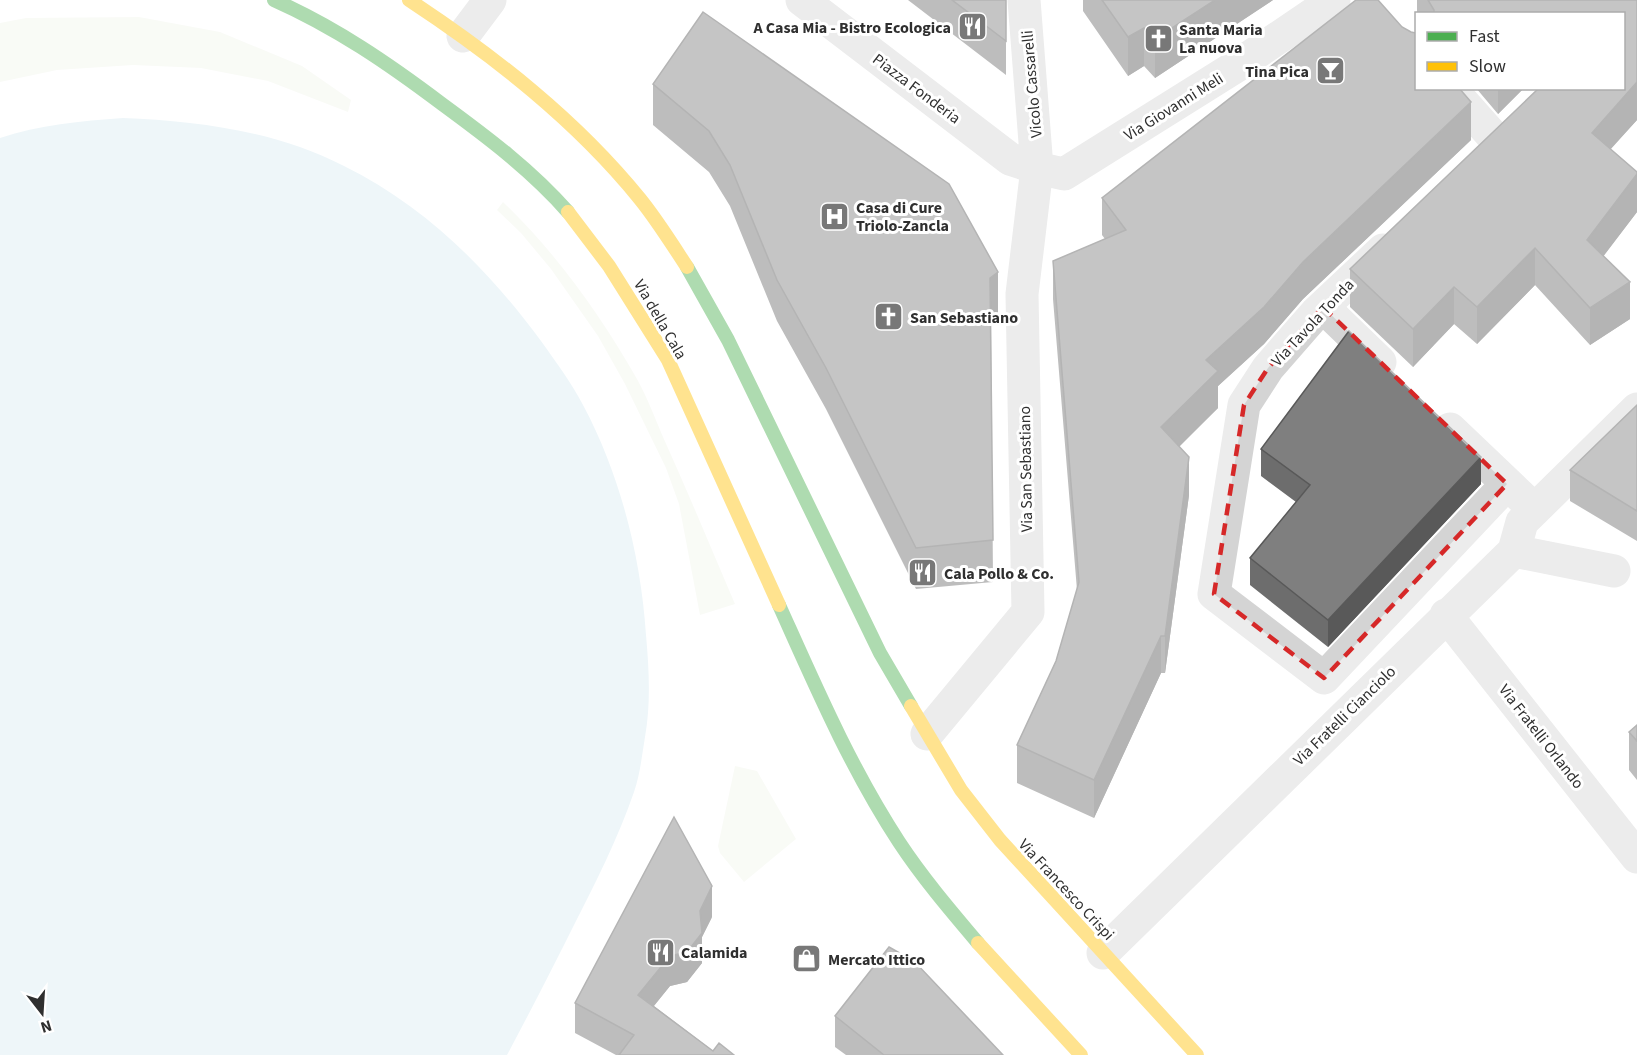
<svg xmlns="http://www.w3.org/2000/svg" width="1637" height="1055" font-family="'Source Sans 3',sans-serif">
<style>
.green{fill:#f2f5ec}
.water{fill:#d9ebf2}
.lines{fill:none;stroke-linecap:round;stroke-linejoin:round}
.street{stroke:#d4d4d4;stroke-width:33}
.fast{stroke:#4caf50;stroke-width:14}
.slow{stroke:#ffc107;stroke-width:14}
.wall{fill:#6d6d6d}
.shaded-wall{fill:#595959}
.building{fill:#7f7f7f;stroke:#595959;stroke-width:1.5}
.marked{fill:none;stroke:#d62828;stroke-width:4.5;stroke-dasharray:12 8;stroke-linejoin:round}
.labels{text-anchor:middle;stroke-width:6;stroke-linejoin:round;paint-order:stroke}
.poi-label{font-size:16px;font-weight:bold;fill:#2f2f2f;stroke:#fff;text-anchor:start}
.street-label{font-size:16px;fill:#2f2f2f;stroke:#fff}
</style>
<rect width="100%" height="100%" fill="#fff"/>
<path class="green" d="M139 17 220 32 302 66 351 100 348 112 268 81 201 68 133 65 57 70 0 82V23L26 18Z
M503 202C557 254 600 314 637 379 647 397 655 418 663 437 688 492 711 548 735 604L700 615 679 504 666 468 625 384 598 336 551 269 521 233 497 210Z
M735 766 757 771 796 839 744 882 720 853 718 846Z"/>
<path class="water" d="M123 118C198 121 276 131 344 166 425 206 488 269 541 341 556 362 571 382 583 405 620 474 641 557 646 635 649 668 651 704 645 737 642 755 640 775 634 792 618 838 596 882 574 925 552 969 530 1012 507 1055H0V138C39 125 81 121 123 118Z"/>
<g class="lines">
<path class="street" d="M802 0 1010 159 1037 168 1064 174 1235 67 1334 0
M463 36 490 0
M1450 88 1497 141
M1383 250 1316 313 1268 368 1244 405 1214 594 1324 678 1507 484
M1323 307 1380 362
M1450 429 1534 509
M1514 551 1522 522 1637 409
M1514 551 1614 571
M1446 615 1637 857
M927 734 1028 612 1022 294 1037 168 1024 0
M1103 953 1514 551"/>
<path class="fast" d="M274 0C335 27 389 64 442 104 487 137 531 170 568 212
M687 267 728 340 880 653 911 706
M779 605C815 685 850 767 899 842 922 877 950 910 978 943"/>
<path class="slow" d="M409 0C494 56 576 120 640 199 657 220 672 244 687 267
M568 212 609 266 668 360 779 605
M911 706 961 790 1000 840 1197 1055
M978 943 1081 1055"/>
</g>
<path class="wall" d="M908 0H1006V75Z
M1083 0H1273L1155 78 1144 66 1128 76 1083 11Z
M1417 0H1637V120L1610 149 1637 172V212L1603 256 1630 282V319L1590 345 1535 285 1477 344 1454 324 1413 367 1350 307V269L1539 88H1623V14H1417Z
M653 84 998 314 991 319 993 582 916 589 826 409 777 321 730 206 709 172 653 125Z
M1476 88H1524L1498 114Z
M1471 140 1303 299 1264 344 1218 386V408L1179 446 1189 495 1165 673H1161L1094 818 1017 783V745L1056 661 1077 590 1053 299V261L1105 239 1102 235V198Z
M1637 405V541L1570 501V470Z
M1261 449 1481 484 1328 647 1250 585V558L1296 502 1261 476Z
M1637 725V780L1629 770V732Z
M712 917 702 937V963L687 982 670 986 654 1006 713 1051 734 1055H616L575 1033V1003Z
M835 1016 1003 1055H846L835 1047Z"/>
<path class="shaded-wall" d="M1215 0H1273L1155 78V39Z
M1144 28V66L1128 76V37Z
M1637 82V120L1592 170V133Z
M1498 88H1524L1498 114Z
M1471 102V140L1303 299 1264 344 1218 386V408L1161 465V427L1206 360 1303 262Z
M1637 174V212L1587 278V240Z
M1535 248V285L1477 344V307Z
M998 272V314L990 320V278Z
M1630 282V319L1590 345V308Z
M1454 287V324L1413 367V329Z
M1189 457V495L1165 673V636Z
M1481 457V484L1328 647V620Z
M1161 636V673L1094 818V780Z
M712 886V917L702 937V963L687 982 670 986 638 1025V995L700 911Z"/>
<path class="building" d="M952 0H1006V41Z
M1102 0H1215L1155 39 1144 28 1128 37Z
M1356 0H1378L1402 27 1411 32 1416 33V88H1459L1471 102 1303 262 1264 307 1206 360 1218 371 1161 427 1189 457 1165 636H1161L1094 780 1017 745 1056 661 1079 582 1053 261 1126 230 1102 198Z
M1428 0H1637V82L1592 133 1637 172V174L1587 240 1630 282 1590 308 1535 248 1477 307 1454 287 1413 329 1350 269 1539 88H1623V14H1434V10Z
M703 12 949 184 998 272 990 278 993 540 916 548 826 368 777 280 730 165 709 131 653 84Z
M1349 331 1481 457 1328 620 1250 558 1310 485 1261 449Z
M1637 405V511L1570 470Z
M1637 725V741L1629 732Z
M674 817 712 886 700 911 702 933 687 952 670 956 638 995 713 1051 719 1043 734 1055H619L634 1035 575 1003Z
M889 947 914 961 1003 1055H884L835 1016Z"/>
<path d="M0 0H1637V1055H0ZM1323 307 1507 484 1324 678 1214 594 1244 405 1268 368Z" fill="#fff" fill-opacity=".55" fill-rule="evenodd"/>
<path class="marked" d="M1323 307 1507 484 1324 678 1214 594 1244 405 1268 368Z"/>
<defs>
<symbol id="restaurant-square" viewBox="-11 -11 22 22"><rect x="-9" y="-9" width="18" height="18" rx="4" fill="#787878" stroke="#fff"/><path d="M-5-6h1v4h1v-4h1v4h1v-4h1v5L-1.5 .5V6h-2V.5L-5-1ZM5-6V6H3V1.5H1.5Q1.5-4 5-6Z" fill="#fff"/></symbol>
<symbol id="church-square" viewBox="-11 -11 22 22"><rect x="-9" y="-9" width="18" height="18" rx="4" fill="#787878" stroke="#fff"/><path d="M-1.2-6h2.4v3.5h3.3v2.4h-3.3V6h-2.4V-.1h-3.3v-2.4h3.3Z" fill="#fff"/></symbol>
<symbol id="bar-square" viewBox="-11 -11 22 22"><rect x="-9" y="-9" width="18" height="18" rx="4" fill="#787878" stroke="#fff"/><path d="M-6-5H6L.8 .8V4.5H3.5V6h-7V4.5H-.8V.8Z" fill="#fff"/></symbol>
<symbol id="hospital-square" viewBox="-11 -11 22 22"><rect x="-9" y="-9" width="18" height="18" rx="4" fill="#787878" stroke="#fff"/><path d="M-5-5h3v3.5h4V-5h3V5h-3V1.5h-4V5h-3Z" fill="#fff"/></symbol>
<symbol id="shop-square" viewBox="-11 -11 22 22"><rect x="-9" y="-9" width="18" height="18" rx="4" fill="#787878" stroke="#fff"/><path d="M-5-2.5h2.3a2.7 3.5 0 0 1 5.4 0H5L5.5 6h-11ZM-1.5-2.5h3a1.5 2.3 0 0 0-3 0Z" fill="#fff"/></symbol>
</defs>
<g fill-rule="evenodd">
<use href="#restaurant-square" x="956" y="10" width="33" height="33"/>
<use href="#church-square" x="1142" y="22" width="33" height="33"/>
<use href="#bar-square" x="1314" y="54" width="33" height="33"/>
<use href="#hospital-square" x="818" y="200" width="33" height="33"/>
<use href="#church-square" x="872" y="300" width="33" height="33"/>
<use href="#restaurant-square" x="906" y="556" width="33" height="33"/>
<use href="#restaurant-square" x="644" y="936" width="33" height="33"/>
<use href="#shop-square" x="790" y="942" width="33" height="33"/>
</g>
<g class="labels">
<g class="poi-label">
<text x="951" y="33" text-anchor="end">A Casa Mia - Bistro Ecologica</text>
<text x="1179" y="35">Santa Maria<tspan x="1179" dy="18">La nuova</tspan></text>
<text x="1309" y="77" text-anchor="end">Tina Pica</text>
<text x="856" y="213">Casa di Cure<tspan x="856" dy="18">Triolo-Zancla</tspan></text>
<text x="910" y="323">San Sebastiano</text>
<text x="944" y="579">Cala Pollo &amp; Co.</text>
<text x="681" y="958">Calamida</text>
<text x="828" y="965">Mercato Ittico</text>
</g>
<g class="street-label">
<text transform="translate(1031 84) rotate(-95)" y="6">Vicolo Cassarelli</text>
<text transform="translate(917 88) rotate(37)" y="6">Piazza Fonderia</text>
<text transform="translate(1173 106) rotate(-32)" y="6">Via Giovanni Meli</text>
<text transform="translate(661 319) rotate(60)" y="6">Via della Cala</text>
<text transform="translate(1312 322) rotate(-47)" y="6">Via Tavola Tonda</text>
<text transform="translate(1025 469) rotate(-91)" y="6">Via San Sebastiano</text>
<text transform="translate(1344 715) rotate(-44)" y="6">Via Fratelli Cianciolo</text>
<text transform="translate(1542 736) rotate(52)" y="6">Via Fratelli Orlando</text>
<text transform="translate(1067 889) rotate(47)" y="6">Via Francesco Crispi</text>
</g>
</g>
<rect x="1415" y="12" width="210" height="78" fill="#ffffff" stroke="#acacac" stroke-width="1.5"/>
<rect x="1427" y="32" width="30" height="9" fill="#4caf50" stroke="#acacac" stroke-width="1.5"/>
<text x="1469" y="42" font-size="18" fill="#2f2f2f">Fast</text>
<rect x="1427" y="62" width="30" height="9" fill="#ffc107" stroke="#acacac" stroke-width="1.5"/>
<text x="1469" y="72" font-size="18" fill="#2f2f2f">Slow</text>
<g transform="translate(42 1013) rotate(163)" stroke="#ffffff" stroke-width="4.5" paint-order="stroke">
<path d="M0-4.5L10 22L0 15L-10 22Z" fill="#2f2f2f"/>
<text y="-9" font-size="16" font-weight="bold" text-anchor="middle" fill="#2f2f2f">N</text>
</g>
</svg>
